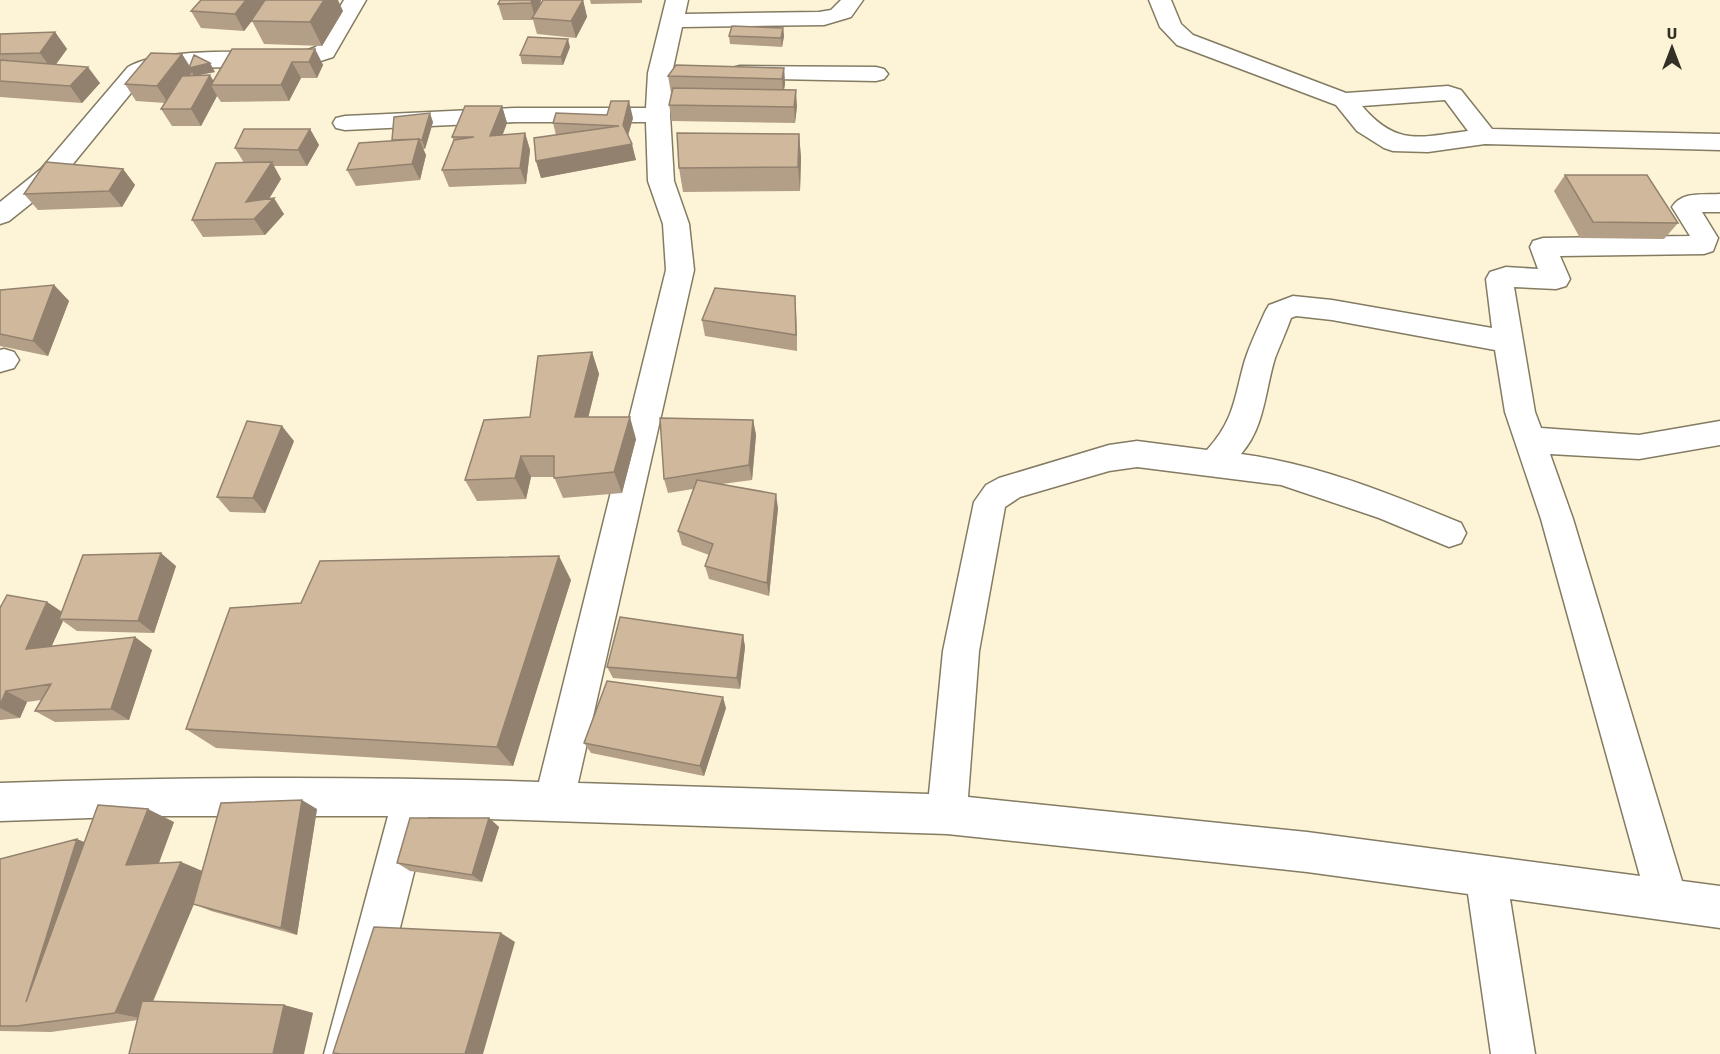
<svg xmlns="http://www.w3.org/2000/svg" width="1720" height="1054" font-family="'Fira Sans',sans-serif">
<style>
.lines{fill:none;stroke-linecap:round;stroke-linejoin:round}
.street-casing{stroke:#837b62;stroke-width:3}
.street{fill:#fff;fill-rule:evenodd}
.wall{fill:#b39e87}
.shaded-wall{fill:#92816e}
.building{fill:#d0b89d;stroke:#92816e;stroke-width:1.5}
</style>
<rect width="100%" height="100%" fill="#fdf4d8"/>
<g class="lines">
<defs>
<path id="street" d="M344 0H366L333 57 305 66 171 68 155 70 144 77 59 181 9 221 0 224V202L41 169 128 67C163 46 258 53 303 52L316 47Z
M666 0H688L685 14 819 12 831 10 841 0H863L851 17 824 25 682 27 672 73 670 115 674 181 689 224 694 270 578 783 929 794 943 651 974 502 986 485 999 478 1109 445 1137 441 1207 450C1235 419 1234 398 1245 360 1250 344 1258 328 1265 312L1269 305 1293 296 1332 300 1492 328 1486 279 1490 272 1506 267 1538 269 1530 247 1533 241 1543 238 1690 236 1672 207C1682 191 1703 195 1720 194V212H1702L1718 238 1713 251 1704 254 1560 256 1570 279 1566 286 1556 289 1514 287 1535 412 1541 428 1639 435 1720 421V445L1639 459 1550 454 1573 519 1682 881 1720 886V928L1510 899 1535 1054H1491L1468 894 1307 872 947 834 428 817 368 1054H324L388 816H150L0 821V783C180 777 359 776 539 782L666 270 663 224 648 181 646 122H516L345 130 336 128 333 123 336 118 345 116 516 108H646L648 73ZM1296 316 1332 320 1495 350 1505 412 1541 519 1640 876 1307 832 968 797 979 651 1005 507 1020 497 1109 471 1137 467 1281 485 1379 518 1449 547 1461 543 1466 533 1461 523C1391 494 1317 464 1241 454 1265 427 1265 390 1275 358 1280 345 1286 332 1291 318Z
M1149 0H1171L1181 24 1193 35 1346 93 1448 86 1461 90 1492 129 1720 134V150L1485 144 1428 152 1393 151 1384 148 1357 131 1336 105 1177 45 1160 27ZM1445 100 1468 131C1420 137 1397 147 1362 106Z
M740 66 876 67 884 69 888 74 884 79 876 81 732 78 728 73 732 68Z
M4 349 14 352 19 360 14 368 0 372V350Z"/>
</defs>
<use href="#street" class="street-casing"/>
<use href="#street" class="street"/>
</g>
<path class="wall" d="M500 0H541L540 5 583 0 587 17 576 38 537 34 533 20H503L498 4Z
M590 0H642V3L591 4Z
M191 11H343L322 46 264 44 252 21 244 31 201 28Z
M783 28 784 36 782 47 730 44 729 36Z
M55 32 67 49 56 64 100 83 82 103 0 97V34Z
M570 47 563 65 522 64 520 55Z
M315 49 323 65 317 78H301L289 101 221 102 217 96 201 126H172L161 109 165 103 136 101 125 84 182 54 190 66 215 72 198 75 213 81Z
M784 68 785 84 784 89 797 106 795 123 672 121 669 105 671 93 668 76Z
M502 106 507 123 502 135 525 133 530 150 526 184 449 187 442 170 454 141 452 137Z
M633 118 628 136 636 160 541 178 536 161 556 135 553 123Z
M433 122 425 149H423L426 155 420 180 356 186 347 170 392 141Z
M310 129 319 145 307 166H273L281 179 269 199 284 214 265 235 203 237 192 220 244 163 235 148Z
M799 134 801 158 800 191 683 192 679 168Z
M123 169 135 185 122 207 38 210 24 194Z
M1565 175 1678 223 1664 239 1580 238 1554 191Z
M54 285 69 301 48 356 0 346V290Z
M796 311 797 351 705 336 702 320Z
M592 352 599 374 588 417 636 439 622 493 563 498 554 477H531L526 499 477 501 465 480 530 417Z
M753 420 756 435 752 480 722 484 778 508 769 596 709 579 705 566 709 555 682 545 678 531 693 489 668 493 664 479Z
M294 441 265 513 230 512 217 497Z
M176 566 154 633 77 631 63 621 51 647 135 637 152 650 129 720 55 722 35 711 41 700 27 702 20 718 0 720V605L1 606 47 602 62 612Z
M571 580 513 766 216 748 186 729Z
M743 635 745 647 740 689 613 678 607 667Z
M726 708 704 776 591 753 584 743Z
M317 809 297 935 211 911 194 904 153 1002 284 1005 313 1013 138 1020 51 1032 0 1031V859L85 843 174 822 159 863 181 862 202 871Z
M489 818 499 827 482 882 410 871 397 863Z"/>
<path class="shaded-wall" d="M246 0H268L244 31 235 14Z
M314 0H338L343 11 322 46 310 22Z
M532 0H541L536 18H535L531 3Z
M583 0 587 17 576 38 571 21Z
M783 28 784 36 782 47 781 38Z
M55 32 67 49 52 70 40 53Z
M568 39 570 47 563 65 561 57Z
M315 49 323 65 317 78 309 62Z
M182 54 190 68 210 63 215 72 194 76 192 72 168 103 157 86Z
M292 62 301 78 289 101 281 85Z
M88 67 100 83 82 103 70 86Z
M784 68 785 84 783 96 782 79Z
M210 75 216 85H211L217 96 201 126 191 109Z
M796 90 797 106 795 123 794 107Z
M629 101 633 118 626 142 623 125Z
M502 106 507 123 496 153 490 136Z
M430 113 433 122 425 149 422 140Z
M310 129 319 145 307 166 298 150Z
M525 133 530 150 526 184 520 168Z
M799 134 801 158 800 191 798 167Z
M419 139 426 155 420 180 412 164Z
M632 144 636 160 541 178 536 161Z
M272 162 281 179 261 212 274 198 284 214 265 235 254 219 246 202Z
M123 169 135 185 122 207 109 191Z
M54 285 69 301 48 356 33 341Z
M795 296 796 311 797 351 796 335Z
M592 352 599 374 583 439 575 417Z
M630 417 636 439 622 493 614 472Z
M753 420 756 435 752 480 749 465Z
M282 426 294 441 265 513 253 498Z
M521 456 531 477 526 499 515 478Z
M776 494 778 508 769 596 767 583Z
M161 553 176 566 154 633 138 621Z
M559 556 571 580 513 766 497 747Z
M47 602 65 614 59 619 63 621 45 661 26 649Z
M743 635 745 647 740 689 737 678Z
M135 637 152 650 129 720 111 709Z
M6 691 27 702 20 718 0 708V705Z
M723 697 726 708 704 776 700 766Z
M302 800 317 809 297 935 281 928Z
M148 809 174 822 154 876 126 865Z
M489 818 499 827 482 882 472 875Z
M77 839 106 851 26 1002Z
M181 862 207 873 145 1019 115 1013Z
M501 933 515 942 483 1054H465Z
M284 1005 313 1013 304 1054H273Z"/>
<path class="building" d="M201 0H246L235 14 191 11Z
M265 0H324L310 22 251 21Z
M500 0H532L531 3 498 4Z
M543 0H583L571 21 532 18Z
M732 26 783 28 781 38 729 36Z
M55 32 40 53 0 54V34Z
M528 37 568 39 561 57 520 55Z
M232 49H315L309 62H292L281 85H211Z
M151 53 182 54 157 86 125 84Z
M194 55 210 63 189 68Z
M0 60 88 67 70 86 0 81Z
M676 65 784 68 782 79 668 76Z
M210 75 191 109H161L182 76Z
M673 88 796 90 794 107 669 105Z
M611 101H629L623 125 632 144 536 161 534 138 619 126 553 123 556 113 607 115Z
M465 106H502L490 136 525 133 520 168 442 170 454 140 474 137H452Z
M430 113 422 140H419V139L392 140 394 117Z
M244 129H310L298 150 235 148Z
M677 133 799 134 798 167 679 168Z
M419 139 412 164 347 170 359 143Z
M46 162 123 169 109 191 24 194Z
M272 162 246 202 274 198 254 219 192 220 216 163Z
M1565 175H1647L1678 223 1593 222Z
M54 285 33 341 0 334V290Z
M715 288 795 296 796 335 702 320Z
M592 352 575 417H630L614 472 554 478V456H521L515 478 465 480 484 420 530 417 538 356Z
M660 418 753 420 749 465 664 479Z
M247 421 282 426 253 498 217 497Z
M697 480 776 494 767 583 705 566 713 544 678 531Z
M161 553 138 621 59 619 83 555Z
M559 556 497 747 186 729 230 608 301 603 320 561Z
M7 595 47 602 26 649 135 637 111 709 35 711 51 684 6 691 0 705V608Z
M620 617 743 635 737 678 607 667Z
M607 681 723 697 700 766 584 743Z
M302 800 281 928 193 904 221 803Z
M98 805 148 809 126 865 181 862 115 1013 17 1026H0V859L77 839 26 1002Z
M410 818H489L472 875 397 863Z
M374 927 501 933 465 1054H341L333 1053Z
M142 1001 284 1005 273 1054H129Z"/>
<g transform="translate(1672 48)" stroke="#fdf4d8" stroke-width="4.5" paint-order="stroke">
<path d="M0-4.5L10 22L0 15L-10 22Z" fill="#333025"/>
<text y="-9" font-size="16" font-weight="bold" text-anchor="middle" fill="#333025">U</text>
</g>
</svg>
